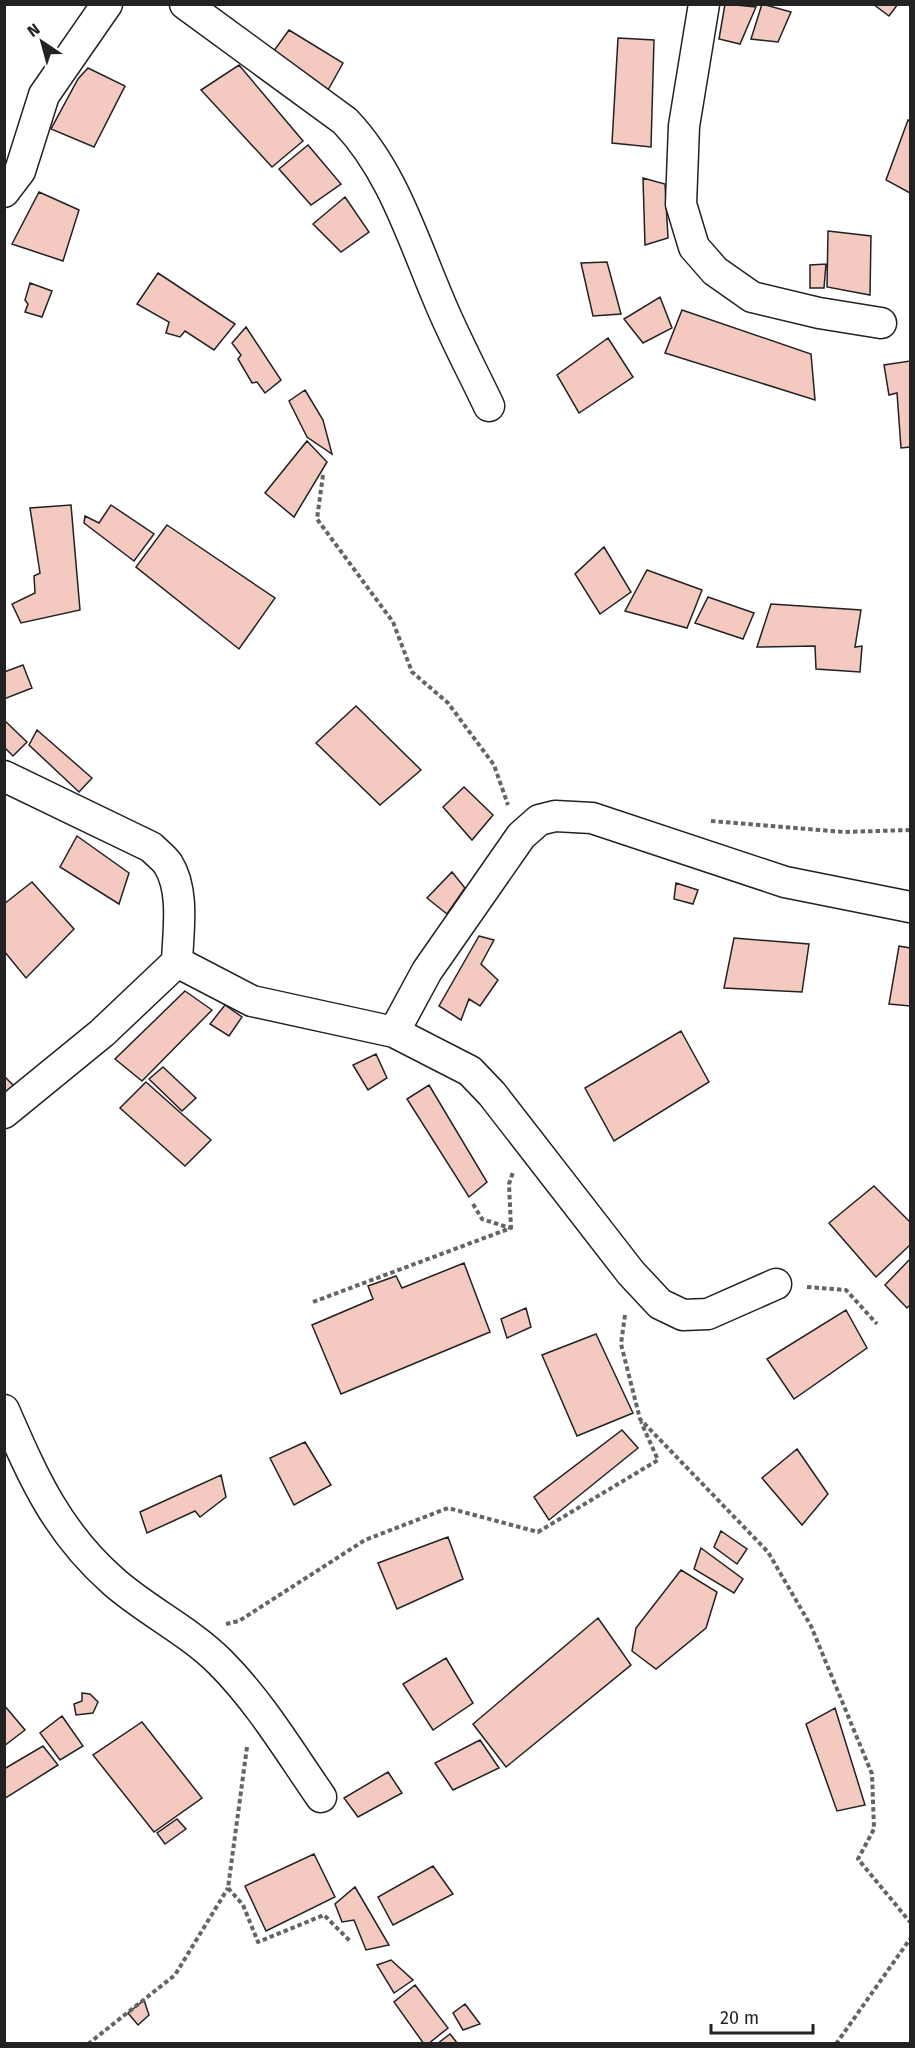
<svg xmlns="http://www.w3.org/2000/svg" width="915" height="2048" font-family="'Fira Sans',sans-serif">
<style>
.building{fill:#f3c9c0;stroke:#222;stroke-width:1.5}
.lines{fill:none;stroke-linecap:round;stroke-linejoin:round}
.minor-casing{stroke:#222;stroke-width:33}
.path{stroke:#646464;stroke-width:4;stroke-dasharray:4.5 3;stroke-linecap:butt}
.minor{stroke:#fff;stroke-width:30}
</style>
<rect width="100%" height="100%" fill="#fff"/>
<path class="building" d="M725 4 756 7 740 44 719 39Z
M762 4 791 12 778 42 751 39Z
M873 4H898L889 16Z
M289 30 343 63 328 90 273 52Z
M618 38 654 40 651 147 612 143Z
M239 65 303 141 272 167 201 90Z
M88 68 125 86 94 147 51 129 78 79Z
M908 120 910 121V193L886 180Z
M308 145 341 184 311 205 279 169Z
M643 178 665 184 668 238 645 245Z
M39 192 79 210 63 261 12 244Z
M345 197 369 232 341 252 313 224Z
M828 231 871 236 870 295 827 287Z
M607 262 621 314 593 316 581 263Z
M826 264 824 288H810V265Z
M158 273 235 324 214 350 185 331 180 337 166 333 169 322 137 304Z
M30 283 52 291 42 317 25 312 28 304 25 300Z
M660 297 672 328 643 343 624 319Z
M682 310 811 354 815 400 665 353Z
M246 327 281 380 265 393 257 382 252 383 238 359 241 355 232 343Z
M608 338 633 377 579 413 557 375Z
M910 361V447L901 448 897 393 889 395 884 365Z
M305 390 323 420 332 454 307 437 289 401Z
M307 441 327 462 294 517 265 493Z
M71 505 80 610 21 623 12 604 35 593 34 576 40 573 30 508Z
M111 505 154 534 134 561 84 523 85 516 99 523Z
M167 525 275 598 239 649 136 567Z
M604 547 631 592 600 614 575 574Z
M647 570 702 590 687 628 625 611Z
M708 597 754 613 743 639 695 623Z
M771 604 861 610 855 647 862 646 860 672 816 669 815 646 757 647Z
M23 665 32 688 4 699V672Z
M356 706 421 770 380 805 316 743Z
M4 720 27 742 13 756 4 747Z
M37 730 92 778 79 792 29 745Z
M464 787 493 815 472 840 443 807Z
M77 836 129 873 119 904 60 867Z
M452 872 465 888 447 914 427 898Z
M32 882 74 929 26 978 4 951V904Z
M676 883 698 890 693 904 674 899Z
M479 936 494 940 481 964 498 980 480 1006 469 999 461 1020 439 1006Z
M734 938 809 944 802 992 724 988Z
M899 946 910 948V1006L889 1004Z
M185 991 212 1010 142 1081 115 1059Z
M225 1005 242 1017 229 1036 210 1024Z
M681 1031 709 1082 614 1141 585 1088Z
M376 1054 387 1078 368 1090 353 1065Z
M163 1067 196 1098 182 1111 149 1079Z
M4 1076 21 1093 4 1107Z
M146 1082 211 1140 185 1166 120 1108Z
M429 1085 487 1182 469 1197 407 1099Z
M874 1186 910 1222V1245L876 1277 829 1223Z
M910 1259V1305L907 1308 885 1285Z
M464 1263 490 1332 341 1394 312 1325 373 1299 368 1286 396 1276 402 1288Z
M526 1308 531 1327 507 1338 501 1319Z
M846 1310 867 1348 794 1399 767 1359Z
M596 1334 633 1413 577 1436 542 1355Z
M622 1430 638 1448 549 1520 534 1497Z
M305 1442 331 1485 294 1505 270 1458Z
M797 1449 828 1494 802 1525 762 1478Z
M221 1475 226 1497 200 1517 195 1511 147 1533 140 1512Z
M721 1531 747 1549 737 1564 714 1547Z
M448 1537 463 1579 397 1609 378 1563Z
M701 1548 743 1579 734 1593 694 1569Z
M681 1570 717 1592 706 1628 656 1669 632 1651 636 1628Z
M598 1618 631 1665 506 1767 473 1724Z
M446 1658 473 1703 433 1730 403 1684Z
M82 1693 90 1694 98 1702 93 1713 76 1715 74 1704 82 1701Z
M4 1705 25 1730 4 1746Z
M835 1708 865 1805 837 1811 806 1724Z
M62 1716 83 1746 60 1760 40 1733Z
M142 1722 202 1798 154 1832 93 1755Z
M480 1740 499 1768 453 1790 435 1763Z
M43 1746 58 1765 4 1799V1769Z
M388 1772 402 1793 358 1817 344 1798Z
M177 1819 186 1829 165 1844 157 1833Z
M314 1854 335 1897 266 1931 245 1886Z
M433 1866 453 1894 393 1925 378 1897Z
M355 1887 389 1945 366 1950 354 1920 342 1922 335 1904Z
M391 1960 413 1980 394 1993 377 1965Z
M415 1985 448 2028 428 2044H424L394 2002Z
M144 2000 149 2015 138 2025 128 2013Z
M465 2004 480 2024 463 2030 453 2013Z
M450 2034 458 2044H437Z"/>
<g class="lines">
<defs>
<path id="minor" d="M185 4 345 121C392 170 412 237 438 298 453 335 472 370 489 406
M704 4 684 126 681 204 694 247 715 271 752 297 819 313 881 323
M4 192 20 171 44 95 107 4
M4 776 151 847C156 852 164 858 168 864 185 891 178 932 177 962
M394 1032 470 1071 492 1094 631 1273 660 1304 683 1315 708 1314 776 1284
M4 1113 102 1033 177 962 252 1001 394 1032 427 971 521 836 539 820 555 816 592 818 785 882 910 907
M4 1410C34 1479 57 1532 114 1582 147 1611 189 1631 220 1662 260 1702 289 1751 321 1797"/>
</defs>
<use href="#minor" class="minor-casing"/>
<path class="path" d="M323 475 317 519 393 622 412 672 448 703 494 765 508 805
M711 821 844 832 910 830
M473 1204 482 1219 510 1228
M807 1287 846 1290 877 1324
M313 1302 511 1228 509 1184 513 1172
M625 1315 621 1344 640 1419 768 1552 811 1626 872 1774 874 1829 858 1859 910 1922
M226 1624 239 1621 365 1540 448 1508 538 1532 658 1460 641 1422
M247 1747 228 1888 243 1905 258 1942 324 1915 350 1941
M88 2044 175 1975 228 1888
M836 2044 910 1939"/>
<use href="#minor" class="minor"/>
</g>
<rect width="915" height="2048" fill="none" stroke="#222222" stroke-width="12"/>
<g transform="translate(42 42) rotate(324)" stroke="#ffffff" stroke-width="4.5" paint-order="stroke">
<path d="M0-4.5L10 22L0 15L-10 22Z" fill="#222222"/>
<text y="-9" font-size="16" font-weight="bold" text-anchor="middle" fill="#222222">N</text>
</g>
<path d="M711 2024v9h102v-9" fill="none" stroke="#222222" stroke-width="3"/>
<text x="720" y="2024" font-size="18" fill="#222222" stroke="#ffffff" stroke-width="4.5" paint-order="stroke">20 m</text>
</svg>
